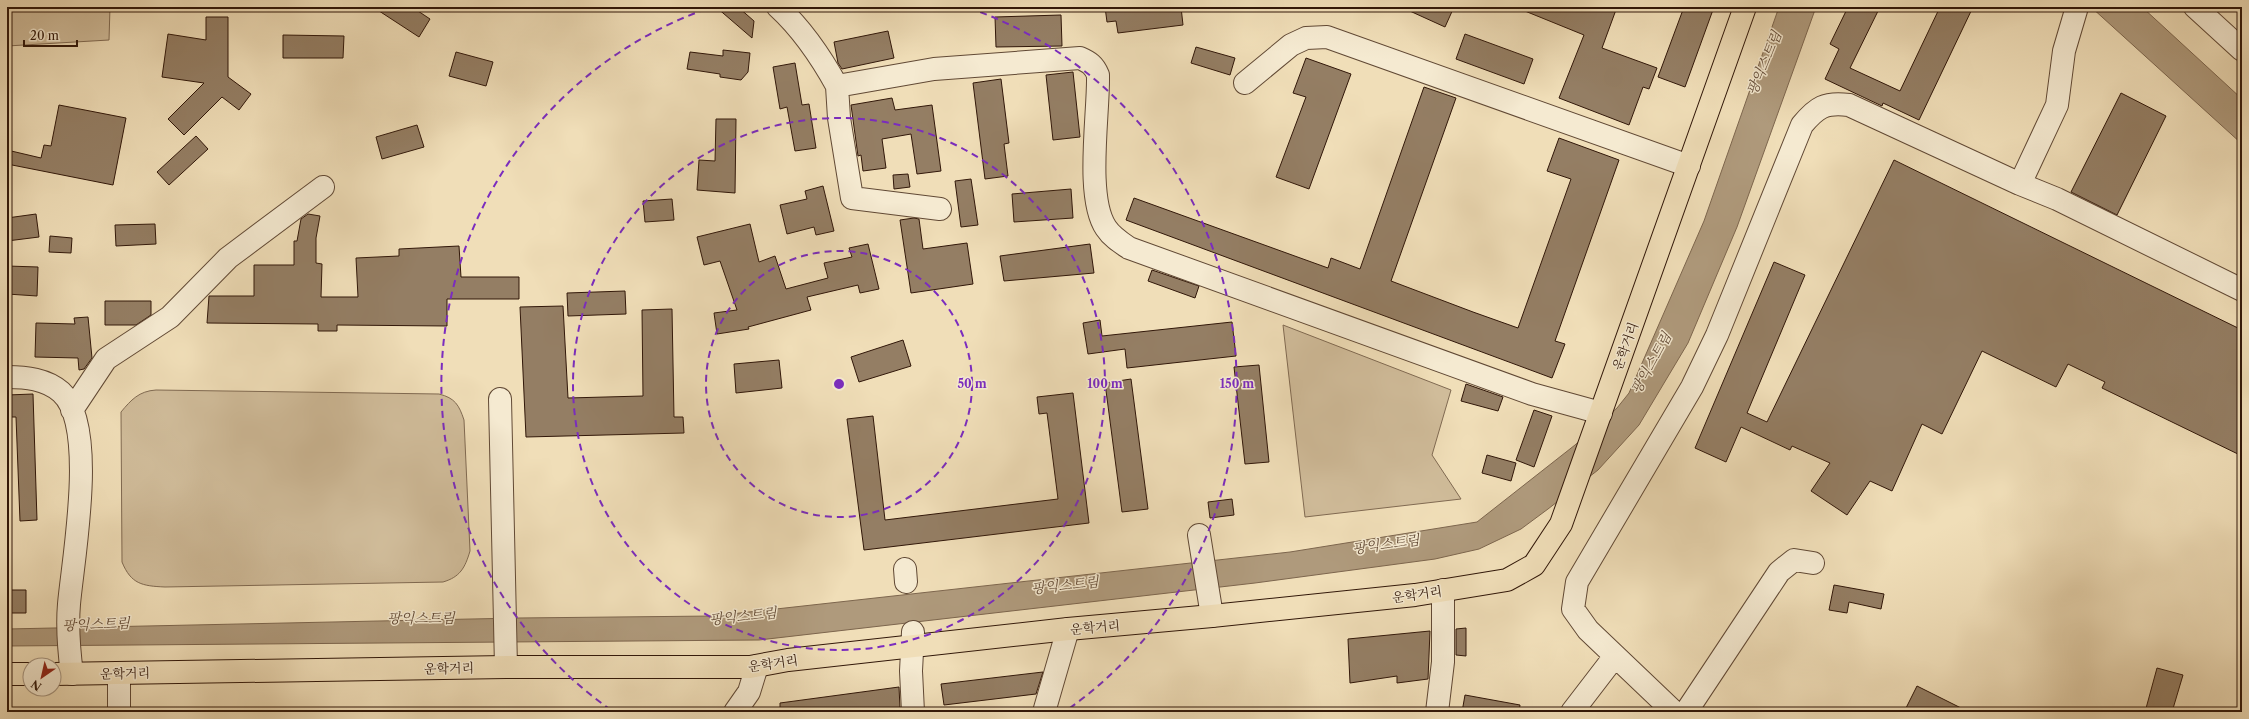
<svg xmlns="http://www.w3.org/2000/svg" width="2249" height="719" font-family="'Libre Caslon Text','Noto Serif KR',serif">
<style>
.green{fill:#d0bc9a;stroke:#806a52}
.water{fill:#af9a7c;stroke:#7d664e}
.building{fill:#947e64;stroke:#311709}
.lines{fill:none;stroke-linecap:round;stroke-linejoin:round}
.minor-casing{stroke:#614935;stroke-width:24}
.major-casing{stroke:#311709;stroke-width:24}
.minor{stroke:#f5ead1;stroke-width:22}
.major{stroke:#f0deb8;stroke-width:22}
.ring{fill:none;stroke:#7b2cbf;stroke-width:2;stroke-dasharray:7 5}
.labels{text-anchor:middle;stroke-width:3;stroke-linejoin:round;paint-order:stroke}
.street-label{font-size:13px;fill:#311709;stroke:#f5ead1}
.water-label{font-size:14px;font-style:italic;fill:#634b37;stroke:#f5ead1}
.centre{fill:#7b2cbf;stroke:#f5ead1;stroke-width:2}
.ring-label{font-size:12px;text-anchor:middle;font-weight:bold;fill:#7b2cbf;stroke:#f5ead1;stroke-width:3;stroke-linejoin:round;paint-order:stroke}
</style>
<rect width="100%" height="100%" fill="#f0deb8"/>
<filter id="stains"><feTurbulence type="fractalNoise" baseFrequency=".005" numOctaves="4"/><feColorMatrix values="0 0 0 0 .2 0 0 0 0 .09 0 0 0 0 .02 0 0 0 .5 -.17"/></filter>
<radialGradient id="worn" r=".72"><stop offset=".6" stop-color="#630" stop-opacity="0"/><stop offset="1" stop-color="#630" stop-opacity=".3"/></radialGradient>
<path class="green" d="M7 7H110L109 40 7 46Z
M1283 325 1451 390 1432 455 1461 499 1305 517Z
M156 390 439 394C455 398 459 405 464 420L470 551C465 568 460 577 443 582L165 587C142 586 131 584 122 562L121 412C131 400 139 391 156 390Z"/>
<path class="water" d="M1779 7H1816L1737 227 1688 343 1639 425 1598 470 1548 509 1521 529 1479 549 1435 559 1255 583 759 640 7 646V629L518 618 713 616 1290 552 1477 522 1575 445 1617 408 1629 393 1704 221Z
M2091 7H2142L2242 99V144Z"/>
<path class="building" d="M373 7H412L430 19 419 37Z
M716 7H738L754 21 752 38Z
M1105 7H1181L1183 25 1118 33 1116 21 1107 22Z
M1401 7H1454L1445 27Z
M1515 7H1617L1602 48 1657 68 1649 89 1643 87 1629 125 1559 98 1584 35Z
M1684 7H1714L1685 87 1658 77Z
M1848 7H1880L1850 68 1900 91 1940 7H1973L1919 120 1883 103 1882 106 1825 79 1839 49 1830 44Z
M1061 15 1062 46 996 47 995 17Z
M206 17H228V77L251 94 239 110 222 97 184 135 168 119 204 83 162 77 168 34 206 40Z
M888 31 894 58 842 69 838 63 834 42Z
M1465 34 1533 59 1524 84 1456 59Z
M283 35 344 36 343 58H283Z
M1196 47 1235 58 1230 75 1191 63Z
M723 50 750 53 748 72 741 80 720 77V74L687 69 690 52 723 56Z
M456 52 493 62 486 86 449 76Z
M1306 58 1351 74 1309 189 1276 177 1306 97 1293 93Z
M795 63 802 105 809 104 816 148 795 151 787 107 780 109 773 67Z
M1073 72 1080 137 1053 140 1046 75Z
M1001 79 1009 143 1004 144 1008 176 985 179 973 83Z
M1424 87 1456 98 1391 281 1473 312 1518 328 1571 179 1547 171 1559 138 1619 160 1555 341 1565 344 1552 378 1126 220 1134 198 1328 268 1331 258 1360 269Z
M2121 93 2166 116 2117 215 2071 192Z
M892 98 895 110 932 105 941 171 917 174 911 134 882 139 886 168 863 171 861 155 858 156 851 105Z
M59 105 126 118 113 185 7 164V150L41 158 44 145 51 146Z
M716 119H736L735 193 697 190 699 160 715 161Z
M417 125 424 147 382 159 376 137Z
M196 136 208 149 169 185 157 172Z
M1894 160 2242 330V456L2102 388 2105 382 2068 364 2056 387 1982 351 1942 434 1922 424 1892 491 1870 481 1847 515 1811 491 1830 463 1792 446 1790 450 1741 427 1726 462 1695 448 1774 262 1805 275 1747 413 1767 422Z
M908 174 910 187 894 189 893 175Z
M971 179 978 225 961 227 955 181Z
M823 186 834 231 816 235 814 227 787 234 780 205 807 199 805 191Z
M1071 189 1073 218 1014 222 1012 194Z
M672 199 674 220 645 222 643 201Z
M36 214 39 237 7 241V218Z
M308 214 320 216 316 238V263L322 264 321 297H358L356 258 399 256V249L459 246 461 277H519V299H447V326L337 325V331H318V324L207 323 209 296H254V265H294V241H297L301 219Z
M914 218 919 219 923 249 967 243 973 284 911 293 900 220Z
M155 224 156 244 116 246 115 225Z
M750 224 759 262 775 256 786 289 828 278 824 263 852 257 849 248 868 244 879 289 860 293 858 285 807 297 811 310 748 327 749 329 717 334 714 313 737 310 720 261 704 265 697 237Z
M50 236 72 238 71 253 49 252Z
M1090 244 1094 273 1004 281 1000 256Z
M7 266 38 267 37 296 7 294Z
M1152 270 1199 286 1195 298 1148 281Z
M625 291 626 314 568 316 567 293Z
M105 301H151V315L136 325H105Z
M563 306 568 398 643 396 642 310 672 309 674 417H683L684 433 526 437 520 307Z
M88 317 92 358 84 369 79 370 78 358 35 357 36 323 75 324 74 318Z
M1100 320 1102 336 1232 322 1236 356 1127 368 1125 349 1088 354 1083 323Z
M903 340 911 366 859 382 851 357Z
M779 360 782 388 736 393 734 364Z
M1259 365 1269 462 1245 464 1234 367Z
M1131 379 1148 509 1122 512 1105 383Z
M1466 384 1503 397 1498 411 1461 401Z
M1073 393 1089 523 864 550 847 419 873 416 885 520 1058 499 1047 413 1039 414 1037 397Z
M33 394 37 520 20 521 16 417H7V395Z
M1534 410 1552 416 1534 467 1516 460Z
M1487 455 1516 463 1511 481 1482 473Z
M1232 499 1234 515 1210 518 1208 502Z
M1834 585 1884 594 1881 609 1849 602 1847 613 1829 610Z
M7 590H26V613H7Z
M1466 628V656L1456 655V629Z
M1430 631 1428 679 1397 683V676L1350 683 1348 639Z
M2157 668 2183 675 2172 712H2145Z
M1043 672 1036 694 944 705 941 684Z
M1917 686 1969 712H1904Z
M899 687 900 708 872 712H780V703Z
M1465 695 1520 705 1519 712H1462Z"/>
<g class="lines">
<defs>
<path id="minor" d="M778 7C803 30 821 57 837 86L934 69 1080 58C1089 62 1094 65 1098 75 1099 113 1085 197 1106 228 1112 237 1120 242 1129 248L1532 394 1601 413
M2195 7 2242 50
M1245 83 1291 45 1306 38 1327 37 1689 166
M837 86 839 118 852 198 940 209
M2020 184 2057 105 2064 51 2077 7
M7 377C26 377 46 379 61 392 98 425 73 558 69 604 67 627 69 651 72 674
M500 399 506 667
M72 410 106 359 170 317 228 258 323 187
M1199 535 1212 616
M905 569 906 582
M119 712V673
M735 712 749 692 757 666
M913 712 911 671 913 632
M1044 712 1068 629
M1437 712 1443 662V590
M1572 712 1615 656
M1674 712 1588 630 1573 609 1577 582 1692 387 1717 335 1802 125C1817 107 1825 102 1849 105L2020 184 2057 199 2242 290
M1686 712 1779 572 1794 560 1813 563"/>
<path id="major" d="M7 674H30
M54 674 506 667H750L788 660 1068 629 1212 616 1415 595 1507 580 1534 565 1561 524 1745 7"/>
</defs>
<use href="#minor" class="minor-casing"/>
<use href="#major" class="major-casing"/>
<use href="#minor" class="minor"/>
<use href="#major" class="major"/>
</g>
<g class="ring">
<circle cx="839" cy="384" r="133"/>
<circle cx="839" cy="384" r="266"/>
<path d="M611 710A398 398 0 0 1 709 8M969 8A398 398 0 0 1 1067 710"/>
</g>
<g class="labels">
<g class="street-label">
<text transform="translate(1625 346) rotate(-70)" y="5">운학거리</text>
<text transform="translate(1417 594) rotate(-8)" y="5">운학거리</text>
<text transform="translate(1095 627) rotate(-5)" y="5">운학거리</text>
<text transform="translate(773 663) rotate(-8)" y="5">운학거리</text>
<text transform="translate(449 668) rotate(-1)" y="5">운학거리</text>
<text transform="translate(125 673) rotate(-1)" y="5">운학거리</text>
</g>
<g class="water-label">
<text transform="translate(1764 63) rotate(-67)" y="5">팡익스트림</text>
<text transform="translate(1651 363) rotate(-61)" y="5">팡익스트림</text>
<text transform="translate(1386 544) rotate(-8)" y="5">팡익스트림</text>
<text transform="translate(1065 585) rotate(-6)" y="5">팡익스트림</text>
<text transform="translate(743 616) rotate(-6)" y="5">팡익스트림</text>
<text x="421" y="623">팡익스트림</text>
<text transform="translate(96 624) rotate(-2)" y="5">팡익스트림</text>
</g>
</g>
<circle cx="839" cy="384" r="6" class="centre"/>
<g class="ring-label">
<text x="972" y="388">50 m</text>
<text x="1105" y="388">100 m</text>
<text x="1237" y="388">150 m</text>
</g>
<rect width="2249" height="719" fill="none" stroke="#f0deb8" stroke-width="24"/>
<rect x="8" y="8" width="2233" height="703" fill="none" stroke="#311709" stroke-width="2"/>
<rect x="12" y="12" width="2225" height="695" fill="none" stroke="#311709"/>
<g transform="translate(42 677) rotate(214)"><circle r="19" fill="#f5ead1" stroke="#a79681"/>
<path d="M0-3L7 15L0 10L-7 15Z" fill="#8f2418"/>
<text y="-6" font-size="11" font-weight="bold" text-anchor="middle" fill="#311709">N</text>
</g>
<path d="M24 40v6h53v-6" fill="none" stroke="#311709" stroke-width="2"/>
<text x="30" y="40" font-size="12" fill="#311709" stroke="#f5ead1" stroke-width="3" paint-order="stroke">20 m</text>
<rect width="100%" height="100%" filter="url(#stains)"/>
<rect width="100%" height="100%" fill="url(#worn)"/>
</svg>
